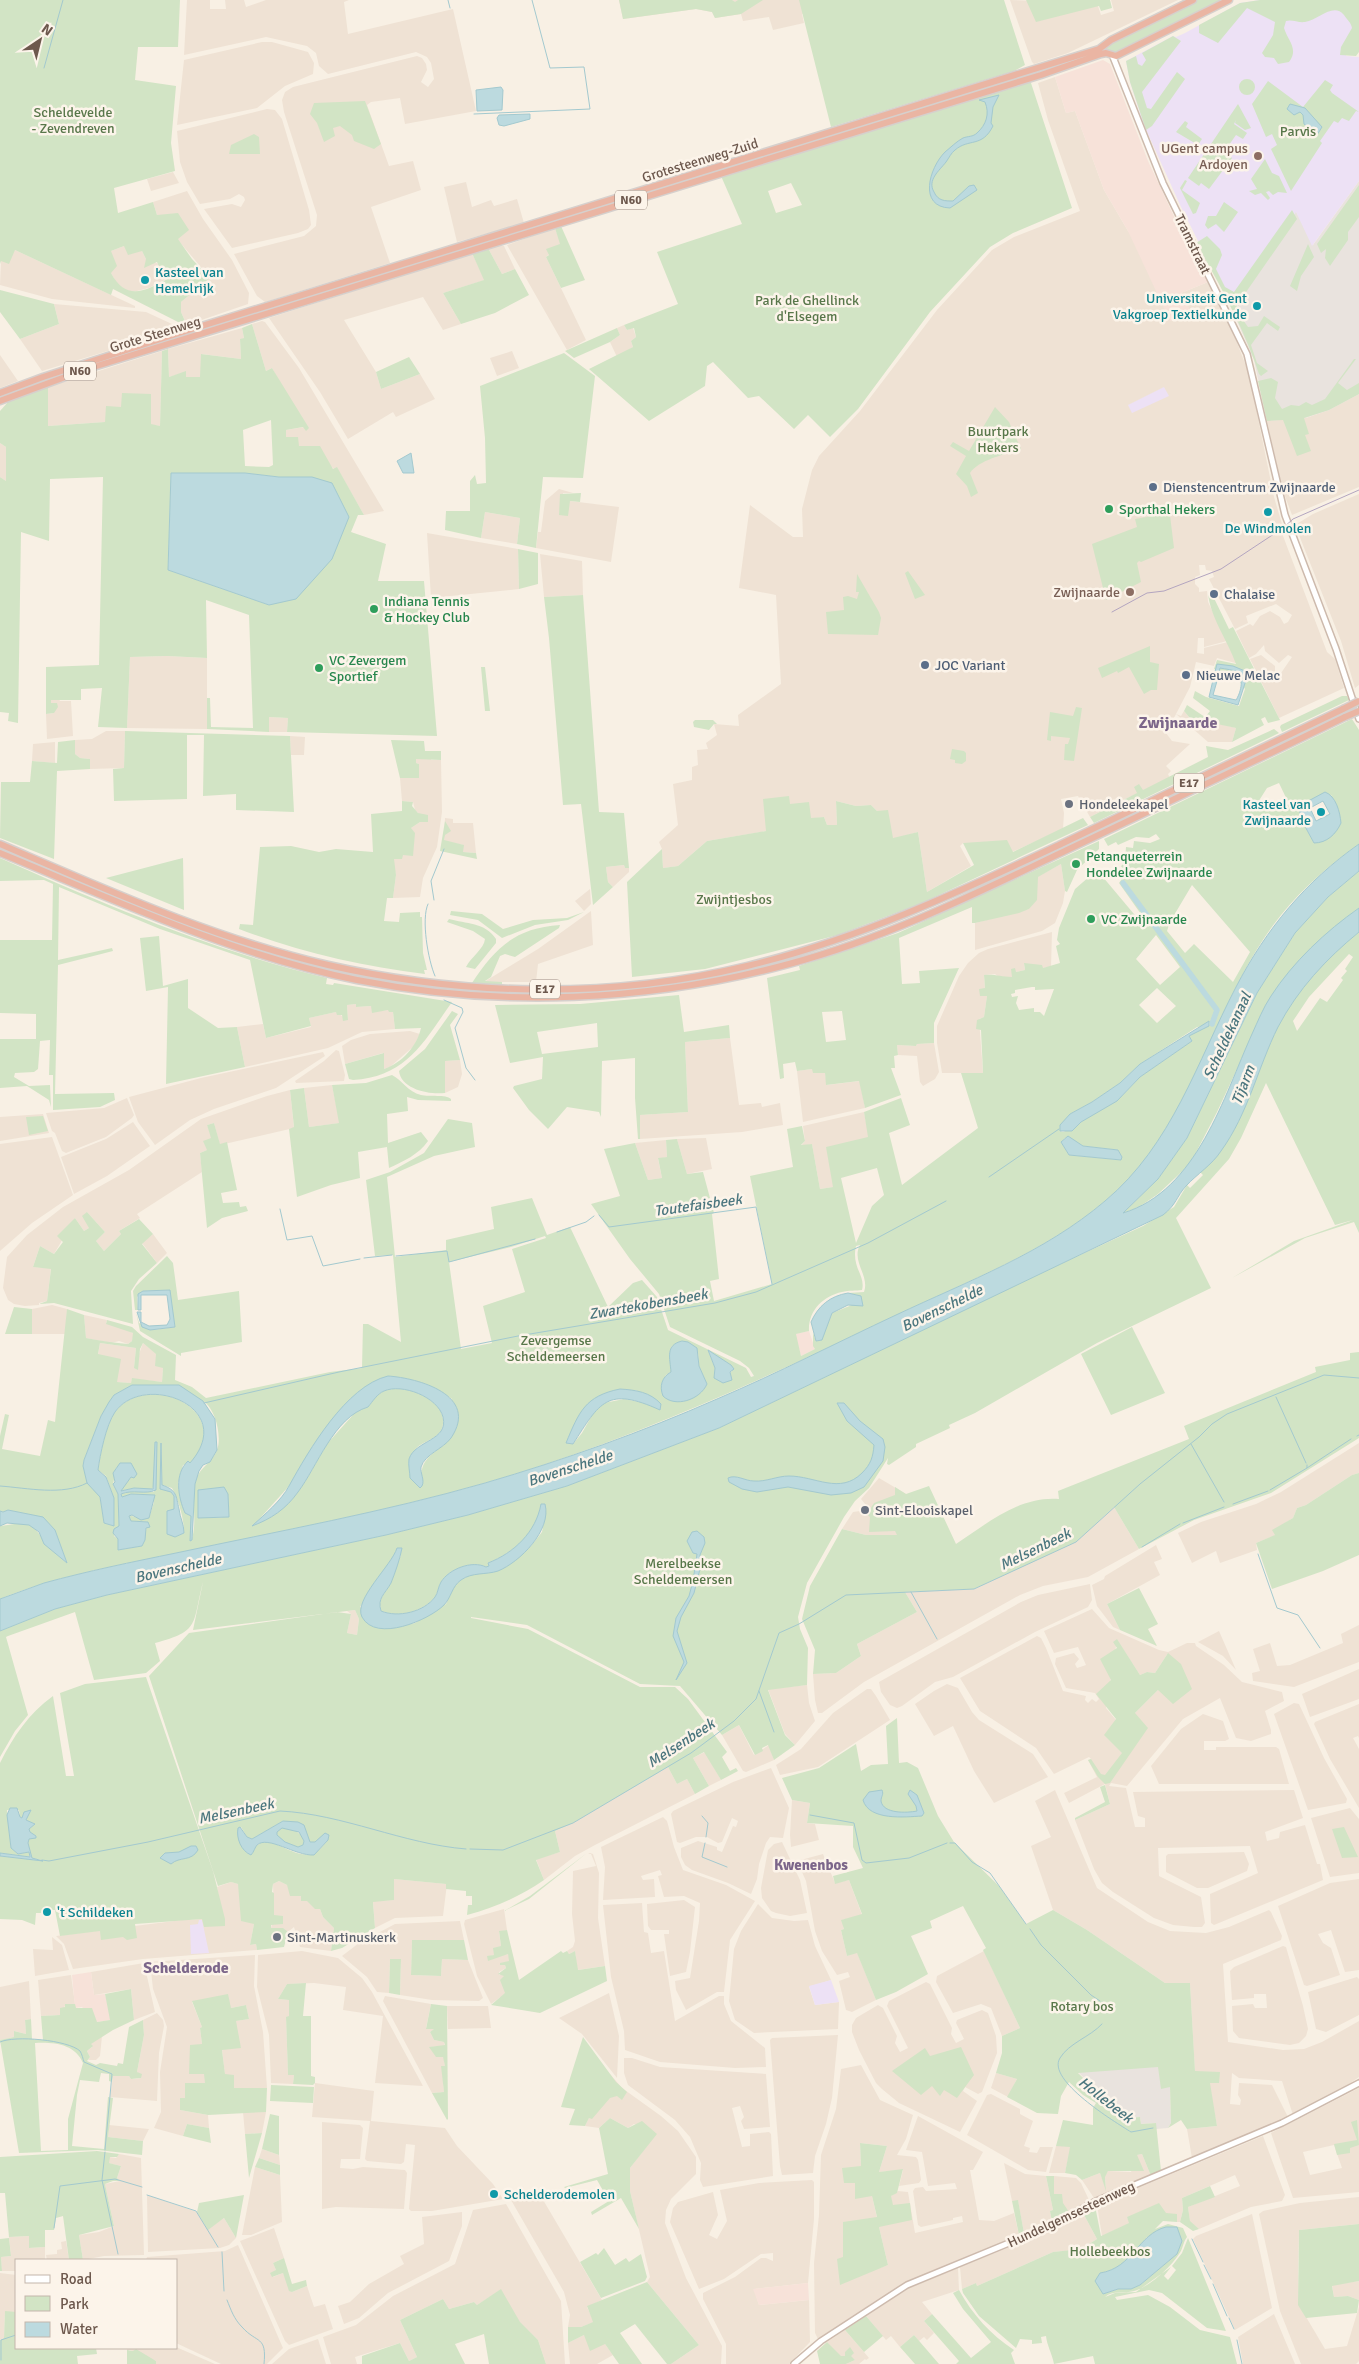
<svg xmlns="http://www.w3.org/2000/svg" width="1359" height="2364" font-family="Signika,sans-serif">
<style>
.residential{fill:#efe2d4;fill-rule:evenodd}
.commercial{fill:#f7e2d9}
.industrial{fill:#e9e3de}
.education{fill:#ede1f5}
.green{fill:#d2e4c5;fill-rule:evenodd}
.water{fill:#bcdadf;stroke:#a3c9cf;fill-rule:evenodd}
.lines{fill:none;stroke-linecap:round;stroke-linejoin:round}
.stream{stroke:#a3c9cf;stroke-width:1}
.river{stroke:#bcdadf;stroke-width:5.5}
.secondary-casing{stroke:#cdbaad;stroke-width:8}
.highway-casing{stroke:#d6d0cd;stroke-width:9}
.secondary{stroke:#fff;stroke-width:5}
.highway{stroke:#eab5a3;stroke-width:6}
.tram{stroke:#b3a5c0;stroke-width:1}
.highway-bridge-casing{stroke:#d6d0cd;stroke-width:9;stroke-linecap:butt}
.highway-bridge{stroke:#eab5a3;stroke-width:6}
.education-dot{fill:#8d6e63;stroke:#fcf4ea;stroke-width:2}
.culture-dot{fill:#0f9aa8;stroke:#fcf4ea;stroke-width:2}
.service-dot{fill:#5c6f8a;stroke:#fcf4ea;stroke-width:2}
.leisure-dot{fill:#2e9e5b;stroke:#fcf4ea;stroke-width:2}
.worship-dot{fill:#6b7280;stroke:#fcf4ea;stroke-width:2}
.labels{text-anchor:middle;stroke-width:5;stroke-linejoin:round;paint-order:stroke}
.shield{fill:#fcf4ea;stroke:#98877c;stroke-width:1}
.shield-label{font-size:12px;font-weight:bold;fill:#6d584d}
.park-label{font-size:14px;fill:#58774a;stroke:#fcf4ea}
.education-label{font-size:14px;fill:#785e54;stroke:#fcf4ea;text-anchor:end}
.street-label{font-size:14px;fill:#6d584d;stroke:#fcf4ea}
.culture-label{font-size:14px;fill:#0d838f;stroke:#fcf4ea;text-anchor:start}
.service-label{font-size:14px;fill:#4e5e75;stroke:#fcf4ea;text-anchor:start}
.leisure-label{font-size:14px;fill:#27864d;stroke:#fcf4ea;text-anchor:start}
.worship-label{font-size:14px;fill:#5b616d;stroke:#fcf4ea;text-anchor:start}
.water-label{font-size:15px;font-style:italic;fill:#4b767e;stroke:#fcf4ea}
.neighbourhood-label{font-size:15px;font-weight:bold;fill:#7c668a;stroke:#fcf4ea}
.quarter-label{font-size:16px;font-weight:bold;fill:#7c668a;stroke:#fcf4ea}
</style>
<rect width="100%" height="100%" fill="#f8f0e4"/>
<path class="residential" d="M187 0H210V9H226L225 0H244L246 7 266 0H349L344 2 348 34 453 9 476 111 405 124 400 98 371 102 367 105 389 166 413 161 421 190 371 207 390 263 265 302 257 296 234 254 304 236 316 226 317 215 284 112 282 100 285 92 293 87 417 56 422 58 426 64 427 70 421 82 428 87 434 79 431 63 427 57 416 52 328 74 319 66 316 53 307 46 266 37 184 55Z
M619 0H862L802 14 804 23 773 30 769 17 743 21 741 14 715 18 712 12 696 9 623 19Z
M1010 0 1097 3 1101 15 1114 11 1111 0H1178L1068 53 1034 64 1032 62Z
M262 42H272L308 52 314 63 313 74 285 86 257 108 177 125 184 60Z
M1055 77 1066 113 1075 111 1104 190 1128 231 1181 293 1208 282 1236 340 1249 374 1274 497 1282 524 1280 528 1327 652 1335 659 1344 688 1279 718 1250 659 1261 655 1275 666V673L1279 676 1292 657 1288 655 1279 663 1265 651 1264 645 1256 654 1249 658 1236 631 1250 624 1253 626 1260 616 1270 611 1280 617 1284 624 1288 622 1292 615 1276 604 1246 616 1248 623 1235 629 1209 579 1214 577 1212 571 1206 570 1205 565H1199L1200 575 1195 577V584L1199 588V592L1207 591 1208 602 1227 641 1204 647V638H1198L1197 653 1204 654V648L1228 642 1239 664 1217 658 1214 666 1196 662 1190 687 1176 714 1181 716 1184 711 1194 723 1198 724 1208 718 1216 723 1236 728 1232 742H1208L1176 714 1166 733 1172 741 1190 744 1166 766 1171 771 1168 774 1170 778 1142 791 1139 785 1138 793 1121 801 1118 797 1115 799 1117 803 1090 817 1078 796 1061 799 1064 813 1063 829 1012 852 963 843 960 846 971 866 927 892 918 832 893 839 877 811 871 805 856 806 836 801 837 825H827L824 817 767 824V831L707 841 678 866 663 868 662 849 659 842 678 825 673 784 692 780V767L698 765 697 750 708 749 706 743 717 735 714 724 739 726 738 715 781 684 776 595 739 588 750 505 793 537H803L802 509 812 470 819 456 860 411 937 310 992 250 1014 237 1080 211 1048 120 1038 83Z
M267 109 275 110 282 119 309 210 311 225 308 229 298 233 232 248 204 209 232 204 241 207 245 200 244 197 239 194 230 199 200 204 187 182 180 162 177 131Z
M173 172 179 183 151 191 147 179Z
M466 182 472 207 491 200 494 206 517 199 524 223 457 242 444 187Z
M187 191 203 219 232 260 249 293 248 304 187 325 181 312V302L210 278 157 215 153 202Z
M555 228 561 244 546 257 586 340 567 350 507 245Z
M499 245 504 246 515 269 502 274 488 248Z
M124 246 142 251 146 259 169 268 171 277 149 288 137 291 128 292 118 286 111 273V251Z
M15 250 135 306V308L52 299 0 285 1 261Z
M472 253 485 280 443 293 461 324 443 330 423 297 344 320 376 372 381 389 420 374 435 399 396 417 393 412 348 439 320 392 269 318Z
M54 304 146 312 172 324 170 332 42 371 20 339 59 324Z
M262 321 265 322 299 368 384 511 364 515 337 468 334 469 308 447 298 446 286 437V430L304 427 272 368 266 371 252 324Z
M624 325 627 330 633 328 636 337 631 341 633 347 617 357 610 342 620 335 617 328Z
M242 328 244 338 240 340 241 359 202 354 201 377H185L186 372 169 377 168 349Z
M162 351 160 426 151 425 121 407 105 422 48 426V387Z
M512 351 519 368 497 376 490 358Z
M0 355 18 381 0 388Z
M1359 394V487L1292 515 1283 491 1267 421 1306 418 1329 410Z
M0 443 6 447V481L0 477Z
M559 489 573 493H563L559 515 570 501 619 507 611 562 536 548 538 532H541L545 501Z
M1359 494V685L1355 688 1341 641 1295 525 1313 514Z
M485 512 520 518 517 544 481 538Z
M427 533 518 549 519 589 431 598Z
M540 554 582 561 583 595 544 597Z
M167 656 207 658V729L127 728 130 657Z
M59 699 60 701H71L73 736 47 739 46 714 54 713 50 700Z
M269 717 288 718 287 732H269Z
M106 731H125L124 768 90 769V759L80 758 75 754V740L92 739Z
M290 736 305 737 304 755H291Z
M55 742V763L32 761 33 744Z
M431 758V760H441L442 812 437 847 423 878 420 897 393 898 396 875 393 864 394 858 403 855 413 840 411 828 420 822H428L415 810 413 802 402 801 400 778H419V764L416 763V759Z
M445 818 453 819V823H473L476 853 463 852V845L444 841Z
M1061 864 1065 891 1063 903 1055 923 1042 931 975 950V923L1029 909 1037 877Z
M624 865 625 868H629V872L613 887 608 882 606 867Z
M590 889 591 904 584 911 575 901Z
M591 911 593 945 538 964 536 982H484L538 949Z
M1052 932 1051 967 1043 968 1024 964 1025 970 1016 972 1012 977 1000 978 995 974 984 975 985 989H979L987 996 984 1017 979 1019 983 1073H942L937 1043V1026L959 976 968 963 979 953 988 949Z
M356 1004V1007L371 1006 376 1011 389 1010 393 1012 395 1029 362 1032 328 1048 245 1067 237 1027 263 1024 266 1038 311 1027 309 1018 336 1012 348 1020 347 1005Z
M410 1031 420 1034 414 1046 390 1067 384 1069 383 1053 345 1064 342 1046 351 1040 370 1034Z
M730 1038 739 1105 761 1103 762 1107 780 1103 783 1125 742 1132 640 1139 639 1115 688 1112 685 1042Z
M934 1043 939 1072 935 1079 923 1086 920 1082 917 1056 898 1055 897 1045 916 1046 917 1044Z
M336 1050 339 1051 345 1075 344 1081 296 1083 295 1081 324 1061Z
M323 1052 325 1056 276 1088 214 1109 190 1120 155 1145 138 1122 129 1097 201 1078Z
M460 1060 462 1074 458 1087 445 1093V1061Z
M812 1069 825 1073 827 1085 860 1081 865 1108 803 1122 797 1071Z
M332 1085 340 1123 309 1127 304 1088Z
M290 1090 294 1128 220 1145 214 1123 207 1125 212 1138 207 1150 200 1153 202 1172 137 1214 140 1218 119 1231 121 1234 104 1251 96 1241 105 1232 87 1212 89 1228 84 1231 75 1218 54 1254 40 1246 33 1267 51 1268 47 1301 39 1303V1305L25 1306 14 1304 8 1300 3 1288 7 1257 27 1235 63 1207 129 1170 201 1119 267 1096Z
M127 1098 134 1115 132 1118 106 1137 66 1153 62 1151 55 1133 52 1131 46 1113 104 1108Z
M864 1112 869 1137 833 1187 820 1189 812 1144 801 1146 805 1141 803 1126Z
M43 1114 49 1133 0 1141V1117Z
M133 1122 150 1146 107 1176 74 1194 61 1157 106 1139Z
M52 1137 73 1195 32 1223 0 1251V1144Z
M706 1138 712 1169 687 1174 677 1139Z
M666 1140 667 1157 658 1159 662 1178 648 1180 635 1143Z
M153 1234 167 1253 157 1263 142 1243Z
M52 1305 67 1309 66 1334H32V1309Z
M84 1315 107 1320 106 1323 128 1330 134 1334 132 1341 128 1344 119 1341 111 1343 86 1338Z
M100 1343 136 1348 134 1368 143 1343 157 1354 163 1368 162 1382 132 1379 131 1383 117 1382 98 1355Z
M1359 1443V1473L1352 1475 1306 1505 1297 1508 1293 1518 1285 1523 1276 1535 1256 1543 1257 1550 1220 1563 1216 1551 1192 1563 1178 1533 1201 1522 1256 1504 1281 1492Z
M879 1478 906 1494 897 1535H866L842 1529 853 1512 860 1511 866 1515 870 1510 861 1499Z
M1114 1507 1139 1549 1088 1577 1043 1586 1020 1595 864 1682 822 1713H818L815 1700 813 1674 836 1673 861 1656 857 1644 917 1612 905 1592 974 1589 1012 1571 1097 1523Z
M1156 1545 1162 1559 1154 1562 1160 1575 1107 1604 1120 1630 1113 1627 1097 1606 1092 1585 1104 1579 1105 1576Z
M1090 1584 1092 1600 1088 1607 1035 1632 953 1677 935 1682 902 1706 897 1708 890 1705 881 1692 879 1682 1021 1602 1038 1595Z
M1092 1609 1109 1628 1159 1650 1168 1652 1187 1643H1195L1196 1646 1224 1665 1242 1682 1282 1692 1284 1701 1265 1711 1271 1730V1734L1251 1741 1236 1738 1220 1698 1183 1719 1127 1786 1111 1783 1109 1786 1126 1788 1135 1827H1145V1818L1138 1816 1133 1792 1294 1790 1303 1818 1265 1832 1267 1841 1279 1838 1280 1832 1305 1825 1317 1864H1320L1323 1880 1214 1925 1211 1923 1210 1894 1258 1873 1250 1846 1158 1848 1159 1876 1201 1897 1205 1923 1202 1927H1194L1173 1925 1154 1918 1113 1892 1102 1883 1094 1869 1075 1820 1110 1804 1105 1784 1069 1803 1064 1793 1097 1777 1088 1760 1091 1759 1089 1757 1054 1774 1036 1748 980 1711 960 1678 1037 1636 1041 1638 1046 1648 1063 1691 1086 1696 1085 1700 1088 1703 1092 1699 1096 1702 1099 1699 1095 1693 1066 1688 1055 1664 1056 1658 1074 1653 1079 1659 1075 1664 1077 1668 1086 1665 1078 1647 1054 1653 1044 1631ZM1117 1640 1140 1675 1147 1672 1155 1673 1168 1653 1158 1690 1135 1713 1116 1720 1106 1708Z
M355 1610 359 1619 357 1635 347 1633 351 1614 347 1611Z
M1359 1625V1662L1294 1687 1253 1681 1252 1673 1260 1671 1253 1649 1270 1643 1277 1666 1290 1665 1343 1643 1341 1634Z
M1219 1631 1233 1663 1236 1670 1223 1656 1198 1642Z
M1359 1669V1699L1310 1717 1302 1694Z
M947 1684 958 1688 972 1712 979 1720 1033 1754 1048 1777 994 1803 974 1771 953 1726 934 1736 915 1704 934 1691Z
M807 1685 809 1703 815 1721 795 1745 785 1734 768 1689Z
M867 1689H871L876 1696 890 1720 818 1767 780 1775 776 1765 801 1749 833 1713Z
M1294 1703 1299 1704 1324 1758 1347 1799 1346 1803 1308 1810 1274 1714Z
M1359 1704V1738L1358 1736 1353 1738 1359 1749V1808L1330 1759 1314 1724 1315 1722Z
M1203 1714 1223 1721 1229 1739 1225 1741H1204V1750H1216V1747H1276L1279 1749 1289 1784H1159L1151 1766 1181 1729Z
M739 1725 754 1755 769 1745 774 1760 746 1772 743 1771 722 1735Z
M705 1752 721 1780 709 1786 693 1758Z
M668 1767 677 1784 687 1779 695 1794 595 1845 575 1856 544 1880 536 1859 560 1852 555 1831 573 1823Z
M771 1768 789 1808 783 1838 770 1837 766 1843 759 1864 757 1879 751 1894 728 1883 692 1870 685 1865 681 1857V1848L698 1841 717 1847V1850L722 1852 733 1826 736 1827 738 1821 732 1818 722 1842 718 1843 707 1837H696L680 1843 677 1842 671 1814 673 1811 733 1782Z
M1055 1790 1097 1888 1148 1922 1170 1931 1206 1933 1229 1927 1269 1910 1271 1912 1282 1936 1281 1940 1223 1964 1228 2042 1283 2050 1304 2049 1322 2042 1359 2021V2077L1337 2092 1293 2115 1282 2081 1239 2078 1232 2073 1230 2104 1240 2105 1241 2100 1238 2095 1239 2083 1272 2085 1288 2117 1192 2158 1187 2129 1217 2126 1209 2083 1220 2072H1195L1190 1983H1165L1087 1930 1053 1910 1031 1846 1051 1837 1035 1801Z
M792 1800 810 1803 807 1823 815 1824 819 1840 791 1847 790 1835Z
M1350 1808 1359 1819V1873L1330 1877 1311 1818Z
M663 1817 667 1821 674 1847 683 1870 726 1885 755 1901 730 1940 724 1992H717L686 2010 676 1990 675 1981 690 1978 699 1921 700 1903 684 1896 664 1897 658 1876 662 1875 660 1870 641 1876 643 1880 654 1879 655 1897 603 1900 605 1867 601 1847Z
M782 1842 800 1880 807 1913 790 1916 776 1913 771 1911 762 1898 761 1888 768 1850 774 1844Z
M1244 1852 1249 1864 1247 1871 1208 1888H1197L1166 1872V1856L1168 1854Z
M590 1853 593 1854 599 1873 598 1918 605 1966 577 1970 575 1951 569 1954 567 1951 573 1947 575 1941 572 1914 573 1871 596 1866 591 1854H588Z
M823 1854 835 1883 849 1880 862 1915 842 1920 844 1929 841 1930 847 1956 857 1952 876 2000 852 2012 846 2010 839 1981 850 1977 848 1972 837 1975 822 1951 815 1931 806 1881 797 1861Z
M394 1879 447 1884 443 1916 395 1918 375 1928 373 1901 394 1900Z
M1359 1879V1970L1345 1972 1331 1930 1318 1934 1323 1943 1331 1948 1340 1975 1307 1986 1304 1985 1278 1906 1330 1883Z
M279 1881 287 1885 291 1892 301 1895 315 1907 320 1909 323 1917 334 1928 331 1951 300 1947 294 1927 288 1932 271 1928 274 1916 273 1884Z
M231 1882 238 1884 254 1924 250 1945 256 1944 257 1950 143 1959 73 1969 64 1944 56 1936 182 1920 203 1919 215 1926H225L217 1887Z
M684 1900 695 1907 690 1952 686 1972 670 1976 664 1934H669V1930H651L648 1926 647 1904Z
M642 1903 644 1932 648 1933 651 1953 664 1951 675 2021 719 1996H724V2004L731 2021 765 2048 766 2067 735 2068 660 2062 625 2050 624 2031 611 1977 603 1905Z
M758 1904 772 1918 794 1921 808 1920 815 1946 831 1980 809 1987 815 2005 839 2002 838 2029 754 2033 735 2020 729 2001 734 1949 741 1931Z
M504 1909 507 1930 499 1932 501 1946 494 1955 487 1957 508 1954 510 1961 505 1965 506 1968 499 1972V1975H504L506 1993 491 2004 477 1976 464 1924 465 1920Z
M460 1921 464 1940 412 1941 411 1975 441 1976 442 1959 468 1960 483 1998 479 2001 432 2000 400 1995 401 1959H390L389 1993 377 1992 367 1977 342 1956 359 1943 395 1924Z
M52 1937 62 1945 69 1970 35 1976 33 1949 53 1950Z
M1283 1946 1286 1947 1303 2006 1308 2029 1306 2036 1299 2043 1290 2045 1239 2038 1233 2031 1232 2006 1253 2004 1255 2008H1267L1266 1994H1254V1998L1232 2000 1230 1971 1234 1967Z
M302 1951 338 1958 362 1978 372 1992 423 2086 375 2083 383 2016 343 2010 346 1987 314 1983 287 1984 278 1999 289 2000V2017H286L288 2075H294L293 2084 271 2083 269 2035 257 1987 258 1955Z
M984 1951 1020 2028 1002 2036 991 2008 981 2004 953 2013 936 1982 937 1976Z
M255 1955 254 1986 263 2032 267 2088H234L225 2075 222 2049 236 2021 249 2019 246 2005 231 2008 192 2002 202 2027 200 2028 202 2044 189 2074H205V2083L185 2099 180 2110 208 2115 209 2128 187 2124 183 2136 154 2128 161 2112 160 2072 167 2027 153 1989 150 1962Z
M144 1963 155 2012 134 2020 131 1989 94 1995 91 1972Z
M71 1975 75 2004H66L60 2015 41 2016 38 1980Z
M1357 1977 1359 1979V2015L1326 2032 1316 2029 1308 1992Z
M29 1981 31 2019 25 2020 26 2034 14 2031V2037L0 2040V1987Z
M926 1982 930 1984 952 2028 951 2034 956 2043 964 2039 956 2023 957 2020 982 2010 988 2013 996 2036 997 2053 982 2092 978 2094 965 2087 963 2091 977 2101 960 2132 899 2103 882 2089 876 2083 859 2050 852 2032V2025L856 2018 878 2005 883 2008 897 2036 895 2043 900 2052 908 2048 887 2006 889 2001Z
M609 1993 619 2036 617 2078 582 2034 559 2018Z
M385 1996 431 2004 426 2028 435 2029 430 2032 434 2040 444 2042 445 2046 430 2047 444 2058 445 2066H442L444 2092 432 2093 383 2001Z
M447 2006H488L491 2028 448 2029Z
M157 2013 163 2020 164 2026 159 2053 157 2101 110 2097 113 2076H129L131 2079H135L141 2078 137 2072 144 2035 143 2020Z
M838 2035 832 2098 826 2124 815 2156 813 2173 782 2175 780 2166 770 2040 772 2038Z
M102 2036 100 2056 96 2060H88L90 2057 87 2051 92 2047 90 2044Z
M624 2058H632L660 2067 766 2074 770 2127 744 2129 741 2121 744 2117 740 2106 732 2108 742 2147 750 2146V2134L769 2132 771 2134 773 2176 703 2187 700 2180 701 2163 690 2137 675 2120 628 2085 624 2073Z
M861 2065 880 2100 913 2115 906 2139 897 2155 916 2157 918 2160 921 2180 919 2183 899 2186 903 2170 879 2172 887 2146 860 2143 861 2166 844 2183 855 2182 872 2196 877 2218 843 2223V2257L880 2268 888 2265 879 2227 891 2196 898 2191 908 2192 915 2233 963 2222 962 2216 953 2218V2220L921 2227 918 2225 913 2191 915 2188 923 2187 926 2191 957 2189 955 2183 928 2186 922 2152 906 2150 918 2116 983 2152 973 2170H970L979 2220 994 2221 1014 2213 1019 2235 906 2285 818 2339 815 2333 814 2263 819 2215 821 2155 836 2109 841 2069Z
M996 2073 1017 2079 1008 2097 991 2088Z
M610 2074 622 2088 661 2116 678 2131 696 2157V2174L671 2199 666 2210 665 2223 686 2278 722 2346 721 2364H671L699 2345 647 2282 650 2277 630 2191V2168L656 2134 634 2124 628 2128 610 2118 599 2128 585 2126Z
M315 2083 374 2091 371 2121 445 2128 457 2146 493 2184 503 2199 432 2211H411L409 2209 415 2145 406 2144 404 2162 401 2164 367 2161 365 2159 370 2121 312 2117Z
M1359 2088V2192L1293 2198 1271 2133ZM1334 2145 1342 2168 1310 2175 1303 2152Z
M991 2094 1020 2109V2114L1033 2121 1024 2146 1030 2148 1029 2152 1037 2153 1040 2147H1053L1046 2172 1028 2170 967 2135 987 2095Z
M243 2112H266L262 2133 245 2134Z
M322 2122 360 2125 363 2128 360 2159H341L340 2168 353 2169 363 2167 405 2170 407 2173 404 2209 336 2207 322 2209Z
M109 2125 149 2129 143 2141 108 2137Z
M1263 2136 1285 2195 1282 2201 1251 2207 1199 2229 1190 2222 1188 2207 1240 2186 1235 2175 1182 2198 1183 2210 1180 2222H1177V2214L1127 2217 1130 2223 1102 2236 1097 2205Z
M1056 2146H1071L1065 2173H1049Z
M262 2149 279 2155 280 2165 259 2158Z
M119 2154 141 2158 144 2255 104 2256 83 2260 79 2235 99 2232 114 2226 105 2184 120 2181 117 2178 121 2166 108 2163V2160L109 2157 116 2158Z
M1142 2154 1151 2176 1094 2198 1082 2180 1100 2173 1106 2189 1105 2176 1108 2171 1131 2172 1137 2155Z
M1004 2163 1025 2174 1046 2176 1053 2210 1050 2211 1052 2222 1024 2233 1018 2201H1012Z
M255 2167 280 2175 282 2222 251 2235H242Z
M1054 2176 1076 2178 1081 2183 1089 2200 1069 2212 1054 2195Z
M812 2180 814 2182V2219L808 2283 754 2289 759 2305 809 2300 810 2342 789 2364H726V2344L703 2299V2293L735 2277 761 2258H766L773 2261V2253L761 2254 724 2279 699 2289 670 2222 673 2208 678 2202 713 2192 718 2215 709 2235 717 2239 727 2221 720 2190 759 2183Z
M539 2193 602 2300 587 2307 594 2322 581 2327H568L570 2315 564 2292 511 2200Z
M147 2195 197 2212 208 2229 224 2218 236 2238 229 2245 220 2248 148 2252Z
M1359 2197V2224L1299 2230 1298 2272 1299 2305 1325 2349 1347 2346 1359 2307V2361L1356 2364H1301L1280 2311 1259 2214 1263 2211 1300 2203Z
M506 2204 561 2301 565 2364H546L538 2340 520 2323 501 2290 477 2305 474 2302 449 2309 443 2299 400 2320 417 2357 409 2361 400 2343 355 2357 357 2364H331L323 2337 356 2325 393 2296 455 2264 473 2210Z
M462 2212V2226L449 2261 388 2293 359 2318 344 2324 338 2306 350 2302 369 2284 404 2264 400 2256 424 2244 422 2217Z
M1083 2213 1097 2239 1089 2244 1076 2250 1053 2252 977 2286 976 2283 962 2289 960 2267 1050 2231Z
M1252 2214 1272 2308 1235 2330 1193 2239 1196 2236Z
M274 2228 284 2258 273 2263 276 2270 273 2277 283 2273 292 2292 307 2286 314 2307 325 2304 333 2329 289 2345 285 2341 240 2241Z
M29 2236V2248L45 2247V2260H16V2271H2L1 2257 11 2256 9 2237Z
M66 2241 69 2260H47L46 2255 57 2254V2250L62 2249 61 2242Z
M238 2245 283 2348 267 2364H221L176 2343V2260H146L147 2257 225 2251Z
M958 2268 959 2290 922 2302 932 2314 924 2321 934 2333 927 2340 924 2337 919 2341 914 2335 900 2347 891 2336 886 2340 866 2316 909 2288Z
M0 2273 16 2275V2312H5L4 2338 0 2340Z
M1359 2281V2300L1348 2296 1334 2297 1332 2285Z
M1274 2314 1295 2364H1243L1238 2337Z
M845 2330 864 2352 869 2358 866 2360 865 2359 859 2364H846L855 2360 846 2353 845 2356H838L827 2342Z
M584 2335 605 2344 613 2355 597 2364H570L568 2343Z
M318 2339 326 2364H272L289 2349Z
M176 2347 215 2364H156V2361L130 2350 127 2351V2348Z"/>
<path class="commercial" d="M1103 60 1110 64 1148 161 1187 244 1208 282 1181 293 1192 313 1170 321 1128 231 1104 190 1075 111 1066 113 1055 77Z
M809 1331 815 1349 801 1356 795 1334Z
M91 1972 94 1995 105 1994 111 2020 96 2022 82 2007 75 2008 72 1975Z
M808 2283 809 2300 759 2305 753 2289Z"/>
<path class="industrial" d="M1359 181V394L1329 410 1305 418 1267 421 1254 360 1230 305 1296 211 1313 245Z
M1158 2066 1170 2087 1171 2123 1168 2128 1156 2129 1155 2123 1141 2124 1140 2117 1124 2118 1078 2072Z"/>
<path class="education" d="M1260 0H1359L1346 56 1359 57V181L1312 246 1296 212 1230 305 1181 207 1143 123 1130 82 1126 61 1173 36 1176 37 1185 33 1240 3Z
M1164 387 1169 396 1132 413 1128 405Z
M199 1920H202L209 1953 191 1954 190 1925 198 1924Z
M831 1980 839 2002 815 2005 809 1986Z"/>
<path class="green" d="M0 0H180L178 47H138L135 80 176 86 171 143 175 171 114 188 118 213 153 202 157 215 178 213 189 230 178 239 192 259 210 278 181 302V312L185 321 180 323 113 289 111 295 15 250 9 264 1 261 0 264ZM124 246 128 255 142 251 146 259 144 268 157 262 161 271 169 268 171 277C147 290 127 303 111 273L117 266 111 251Z
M619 0H732L735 2 738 0H763L741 14 715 18 712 12 696 9 623 19Z
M799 0H1004L1025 65 1014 71 831 127Z
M1026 0H1110L1112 8 1101 11 1099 6 1036 22Z
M1197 0H1220L1221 3 1114 54 1107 51V46L1111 42Z
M1260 0H1359V52L1356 56 1340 55 1341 47 1352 28C1351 22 1347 20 1344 15 1333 2 1319 20 1305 22 1298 23 1292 19 1286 21L1284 28C1288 41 1299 49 1289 62L1278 64 1274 58 1265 57 1262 53 1273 35 1275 22 1247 8 1218 43 1199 33V25L1240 3Z
M1173 36 1181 41 1142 92 1147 108 1151 109 1177 72 1185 79 1152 126 1146 130 1130 82 1126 61 1136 56 1138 64 1142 66 1146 60 1142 53Z
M1239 87a8 8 0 1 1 16 0a8 8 0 1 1-16 0Z
M1325 80 1333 85 1330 90 1332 93 1359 112 1356 111 1349 121 1342 118 1338 123 1334 121 1320 141 1322 143 1291 191 1271 149 1277 145 1272 134 1266 137 1252 104 1268 81 1303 107Z
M1024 83H1031L1072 208 1013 233 990 247 930 312 858 409 830 437 808 415 794 429 759 396 748 398 713 362 707 366 705 386 649 421 589 369 633 347 631 341 636 337 634 328 627 330 624 325 678 304 657 252 742 224 721 176ZM791 183 802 205 776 213 768 191Z
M365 101 381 144 374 149 354 141 352 135 340 126 333 128 335 136 324 142 317 123 310 114 314 103Z
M1238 104 1251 128 1245 130 1235 123 1236 120 1234 124 1247 133 1243 139 1236 135 1224 152 1232 158 1209 189 1201 183 1199 186 1188 178Z
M1185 121 1188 123 1186 127 1202 139 1198 145 1176 132Z
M254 134 259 137 260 154H229L231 145Z
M1265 159 1272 173 1279 176 1287 193 1278 192 1273 195 1269 191 1266 192 1270 198 1268 200 1261 193 1255 195 1249 191 1257 189 1251 179Z
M1185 180 1187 181 1182 190 1200 203 1196 213 1193 214 1180 188Z
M1359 185V217L1348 232V240L1330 266 1325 258 1326 249 1321 253 1317 244Z
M1224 202 1238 212 1224 232 1216 224 1208 229 1205 225 1208 216H1216Z
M1292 210 1297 219 1237 305 1236 310 1248 327 1258 326 1264 316 1280 327 1278 331 1267 323 1251 345 1257 363 1268 371 1261 376 1259 374C1244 328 1220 285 1196 243L1207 236 1220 249 1222 255 1216 269 1225 287 1234 292Z
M561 226 585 280 561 288 546 257 549 255 546 249 560 244 555 228Z
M1308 244 1314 257 1301 276 1297 291 1290 286Z
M488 248 502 274 515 269 529 295 495 313 461 324 443 293 484 280 472 253Z
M0 290 54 304 59 324 20 339 0 312Z
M252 324 266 371 272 368 309 428 306 431 303 427 286 430V437H298L299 446H320L333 469 337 467 364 515H358L351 532 386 544 378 581H424L437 736 287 732 288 718 269 717V732L207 729V698H210L211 727 253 728 249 615 206 600 207 658 167 656 130 657 127 728 98 727 102 688 81 689V700H51V703H57L58 707 54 713 46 714V667L99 665 103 477 50 479 49 541 21 532 18 723 8 721 9 713 0 712V477L6 481V447L0 443V411L8 402 48 387V426L105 422 106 406 121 407 122 393 151 394V424L160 426 162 351 168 349 169 377 186 371V377H200L201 354 241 359 240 339 244 338 242 328ZM271 420 273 465 269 467 245 466 243 430ZM171 473H245L279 477H312L269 605 168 570Z
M617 328 620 335 610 342 574 358 565 351Z
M564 353 595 376 583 478 543 477 536 548 517 544 520 518 485 512 481 538 445 530 446 511H470V481L475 475 477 484 486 483 485 438 480 386Z
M409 357 420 374 381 389 376 372Z
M1354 359H1356L1338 383 1347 390 1359 383V394L1329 410 1304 418 1309 434 1305 435 1311 451 1297 456 1283 420 1267 421 1258 381 1271 378 1278 382 1275 398 1282 409 1291 405 1299 406 1306 402 1312 405 1325 399Z
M995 407 1009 422 1021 449C1005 455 980 459 970 473L978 493 971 497 967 486 956 474 966 456 950 446 953 442 969 451Z
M581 493 580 502 570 501 568 516 559 515 560 494Z
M1169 507 1174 548 1141 562 1139 561 1137 563 1141 582 1106 600 1092 544 1137 527 1135 519 1164 514V508Z
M518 549 538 553V584L519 589Z
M908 571 925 595 915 599 905 573Z
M857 574 879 612 881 618 878 635 828 634 826 612 844 610 843 597 848 596 857 599 859 592H856Z
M1211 592 1229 629 1233 627 1280 720 1268 723 1265 717 1261 719 1264 725 1232 742 1236 728 1217 724 1208 718 1198 724 1194 723 1184 711 1187 705 1205 717 1210 711 1193 698 1195 691 1206 697 1239 706 1245 689 1236 676 1214 669 1217 660 1236 664C1228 641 1210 617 1208 593Z
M583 595 599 812 624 813 629 868H625L624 865 606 867 608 882 613 887 593 905 581 804 563 805 549 638 544 597Z
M1150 646V662L1159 664 1157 690H1151L1144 694 1129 667 1118 673 1117 671 1102 678 1098 668Z
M481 667H485L490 711H485Z
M1342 696H1347L1349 700 1282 732 1280 727 1281 725Z
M1076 707 1082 708 1074 761 1064 760 1065 744H1068L1070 738 1051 736V741L1047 740 1050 712 1073 716Z
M1352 719 1359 730V844C1330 864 1303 888 1281 915 1234 973 1213 1046 1178 1110 1153 1156 1118 1195 1075 1224 1018 1263 954 1287 893 1317 742 1389 592 1458 429 1498 345 1519 259 1536 174 1554 115 1566 56 1576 0 1599V1526C25 1523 29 1518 45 1542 49 1549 60 1557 67 1563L55 1530 43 1518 8 1510 3 1512 0 1511V1436L5 1414 9 1415 2 1449 40 1456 48 1420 55 1422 67 1309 84 1315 86 1338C101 1341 115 1343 128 1344L132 1341 133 1333 106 1324 107 1320 132 1327 143 1337 176 1355 175 1380 192 1387 206 1398 330 1372 362 1368 363 1324H368L401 1342 393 1255 375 1256 366 1180 390 1172 424 1153 448 1119 472 1123 475 1147 434 1156 387 1177 395 1257 446 1250V1240L494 1229 491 1207 532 1198 547 1235 570 1227 608 1307 633 1283 642 1280 657 1297 668 1330 742 1366 746 1368 751 1377 754 1376 749 1368 740 1361 670 1327 659 1294 630 1259 591 1204 620 1196 604 1149 635 1143 648 1180 662 1178 658 1158 667 1157 666 1140 677 1139 687 1174 703 1172 714 1213 712 1214 719 1279 710 1281 714 1301 772 1284 750 1176 793 1167 787 1129 802 1126 805 1141 801 1145 812 1144 820 1189 833 1187 826 1147 868 1137 864 1112 901 1098 910 1125 889 1133 902 1185 978 1128 961 1073H983L981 1030 976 1029 977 1020 984 1017 987 996H980L979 989 985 988 984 975C995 974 1001 977 1012 977L1011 969 1015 968 1016 972 1025 970 1024 963 1042 965 1043 968 1060 963 1056 946 1060 944 1057 940 1059 928 1075 889 1097 870 1139 920 1143 917 1119 883 1126 873 1121 866 1127 861 1125 860 1126 847 1133 848 1134 841 1150 843 1160 839 1156 834 1149 838 1136 837 1118 845 1116 842 1108 846 1104 839ZM1279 783 1289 804 1265 810 1260 799 1267 788ZM1331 795 1338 809 1314 843 1301 819 1299 806 1308 801ZM1192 885 1250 952 1233 982 1194 944 1185 953 1167 931 1170 922ZM1156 935 1180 967 1160 985 1136 959ZM1032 987H1035V990L1054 989 1044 1016 1040 1012H1034V1008L1019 1010 1016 1003 1018 996 1012 997 1011 994 1015 993V990ZM1157 988 1176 1006 1157 1023 1139 1005ZM1207 1026 1189 1036 1192 1041 1140 1077 1122 1096 1080 1122 1076 1127 1063 1132 1060 1131 1070 1114 1092 1102 1120 1083 1140 1064 1197 1027ZM1065 1138 1083 1146 1118 1150 1122 1157 1120 1160 1069 1155 1061 1142ZM877 1168 884 1195 872 1206 856 1243 841 1178ZM545 1236 546 1238 512 1249 525 1292 483 1306 492 1343 461 1349 449 1262 511 1247ZM860 1245C851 1261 870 1276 864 1292L848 1293 857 1295 852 1305 832 1313 820 1341H816L813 1333V1346L815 1349 801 1356 796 1334 809 1331C808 1311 823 1296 842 1292 849 1290 856 1291 862 1290 866 1276 851 1267 856 1246ZM682 1341 698 1352 699 1366 707 1384 701 1392 662 1383 666 1375 671 1372V1347ZM100 1343 136 1348 134 1368 138 1370 140 1349 143 1343 156 1354 155 1366 163 1368 162 1382 132 1378 131 1383 117 1382 121 1359 98 1354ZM709 1353H712L726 1362 732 1371 730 1373 714 1376 715 1368ZM388 1376C412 1378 431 1385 452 1399L444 1445C424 1459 421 1463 420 1487 414 1483 413 1479 411 1472 404 1434 446 1448 443 1419 441 1398 402 1383 384 1391 376 1395 373 1401 368 1407 333 1417 318 1467 297 1493 285 1509 272 1518 254 1525ZM132 1385C146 1388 194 1396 203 1401 216 1409 222 1437 217 1450 211 1465 198 1467 195 1484 191 1502 198 1524 191 1541V1516L185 1513 178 1484 183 1465C193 1463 200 1455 203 1445 215 1398 140 1377 115 1412 106 1425 100 1455 98 1470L106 1476 114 1498V1526L104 1523 100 1497 83 1466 84 1460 101 1416 114 1395ZM636 1390 645 1403 624 1399 604 1403 595 1410 582 1433 573 1444 567 1443 582 1412ZM162 1443V1485L172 1488C179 1502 184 1518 184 1533L175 1537 174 1496 171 1492 160 1488ZM129 1463 132 1476 120 1491 134 1488 151 1490 154 1486V1492L131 1491 121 1494 122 1497 131 1494 151 1495 154 1502 149 1518H138L129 1515 131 1521 148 1522 142 1546 118 1550V1539L114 1536 119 1526 118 1494 113 1485 116 1468ZM228 1494 229 1516 218 1518 207 1517Z
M695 720H713L717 724H714L709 730 694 727 693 722Z
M1274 729 1279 733 1094 823 1090 817 1137 793 1134 787 1139 784 1143 790 1208 757 1206 746 1228 750Z
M125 731 290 736 294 812 236 810V794L203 796 204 735H187V799L114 801 113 769 124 768Z
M75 740V754L80 758 90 759V769L57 771 54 859 0 838 1 782H30L32 761 57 763 58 742Z
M391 740 424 741 425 751H441V760L416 759V763L419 764V778H400Z
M952 749 964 751 966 753V761L962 764 955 763V760L950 759Z
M789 796 790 804 809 802 811 818 824 817 827 825H837L836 801 856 806 871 805 877 811 888 810 893 838 918 832 927 892 974 865 963 843 1007 840 1013 852 1083 818 1088 825 922 903 838 935 705 969 632 977 627 882 662 849 663 868 678 866 707 841 766 831 763 799Z
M402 801 413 802 412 806 418 813 428 815V822H420L411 828 415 833 413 856 403 855 402 859H394L396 875 393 898H387L384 921 399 922 400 913 420 912V917H422L423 953 427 970H424L425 974C361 966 299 952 239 929L240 924 253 925 260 847 291 846 319 852 336 849 373 852 371 814 402 811Z
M445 821 451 831 445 835 444 840 464 845 463 852 476 853 477 859 440 851Z
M1099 841V849L1077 870 1067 892 1065 891 1061 864 1038 877 1037 900 1029 909 1019 913 975 923H972V907L899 938 902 984 920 983 919 971 959 968 934 1023V1043L917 1044 916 1046 897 1045 898 1055 894 1056 895 1068H891L901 1095 865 1108 859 1081 826 1085 825 1073H813L812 1069 797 1071 795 1062 783 1064 784 1078 780 1079 767 978 800 970 799 966 898 933ZM842 1011 846 1040 826 1042 822 1012Z
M0 858C103 904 217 952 327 978L326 984 333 985 334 983 452 1002C425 1040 407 1077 353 1080L349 1079 345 1064 384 1053V1069C402 1063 417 1046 421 1028L395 1029 393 1012H389L388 1010 372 1013 371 1006 356 1007V1004L347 1005 348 1020 343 1021 342 1015H337L336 1012 309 1018 311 1026 266 1038 250 960 160 929 59 887 58 960 112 948 113 951 58 965 55 1094 114 1093 115 1100 100 1107 53 1110V1075H49L50 1040 40 1041 38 1069 34 1072 15 1073 14 1077 29 1086 50 1085 51 1107 49 1100 27 1086 0 1088V1039H36V1014L0 1013V940H52L53 884 44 880 0 881Z
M183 858 184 910 106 878 175 860Z
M1359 871V908L1315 944 1271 996 1217 1112 1190 1164 1158 1194 1139 1207 1123 1213 1158 1179 1187 1138 1257 993 1295 933 1328 897Z
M451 911 482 914 503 929 533 920 567 918 584 912 568 920 535 925 502 938 478 920 450 915Z
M449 919C466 924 485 922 496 939V943L475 969 466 967C471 957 484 949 485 939L473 931 447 922Z
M560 925 559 928 515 957 505 954 500 956 491 977 485 981 502 982V985L472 983C495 948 515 928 560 925Z
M1359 932V1233L1354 1222 1305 1238 1232 1278 1294 1241 1353 1220 1335 1225 1266 1083 1241 1138 1229 1159 1176 1218 1211 1288 1097 1343 975 1413 949 1425 950 1428 916 1444V1447L889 1465 887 1464 888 1458 869 1488 855 1501 844 1517 807 1583 798 1617 800 1629 808 1648 807 1685 768 1690 785 1735 795 1745 774 1760 768 1745 762 1748 763 1751 755 1755 739 1725 722 1735 680 1686 640 1684 527 1625 471 1617V1618L528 1629 640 1687H675L688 1699 727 1752 722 1757 730 1771 736 1768 738 1771 721 1780 704 1752 693 1758 709 1786 695 1794 687 1779 677 1784 668 1767 573 1823 555 1831 560 1852 536 1860 544 1880C519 1897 496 1907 467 1915L468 1905H472V1896H466V1891L446 1889V1884L394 1879V1900L373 1902 375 1928 342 1948 331 1951 334 1928 323 1917 320 1909H315L307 1901H301V1896H290L287 1885 279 1881 273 1884 272 1892 274 1893V1915L283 1916V1924L271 1925V1928H283L288 1932 284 1947 257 1950 256 1944 250 1945 254 1924 241 1921 238 1884 231 1882 218 1886 149 1676 189 1633 337 1612 351 1614 347 1633 357 1635 359 1619 355 1610 193 1630 203 1582C192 1624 201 1631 155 1643L160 1661 146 1673 94 1680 75 1612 8 1636 6 1637 28 1715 15 1731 0 1757V1631L55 1609 107 1595 386 1535 468 1515 567 1486 719 1428 1017 1284 1143 1226 1174 1207 1187 1185 1190 1188 1203 1175 1200 1172C1243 1136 1253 1077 1277 1028 1297 989 1325 959 1359 932ZM1349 954 1353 957 1345 969 1347 971 1341 978 1343 980 1327 1002 1320 998 1297 1031 1293 1021 1309 997ZM546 1509 542 1532 531 1546 507 1566 470 1575 461 1580 454 1586 446 1604 415 1623 391 1628 360 1607 395 1555H401C397 1564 395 1573 391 1582 386 1594 377 1597 381 1611 398 1618 423 1612 435 1597 438 1593 438 1587 441 1582 449 1569 472 1560 486 1567L489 1566 488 1563C504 1557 520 1545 531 1532 537 1523 537 1515 546 1509ZM283 1821 310 1842H315L322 1837 329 1836C328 1842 324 1844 320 1849 303 1865 280 1841 263 1841L247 1853C239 1845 240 1838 241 1827L247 1837 252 1839Z
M159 936 163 986 188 979V1008L218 1028 237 1027 245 1067 166 1084 168 987 146 991 140 938Z
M679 995 684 1032 729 1025 730 1038 685 1042 688 1112 640 1115V1139H638L635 1098V1058L602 1061 601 1117 599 1112 567 1107 548 1129 529 1110 513 1088 514 1086 542 1079 543 1057 510 1063 495 1005 580 1004ZM597 1023 598 1047 542 1054 537 1032Z
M452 1011 458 1014 450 1025 460 1060 445 1061V1093C429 1095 401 1089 399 1071L425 1049Z
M392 1075C402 1080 408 1092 421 1095 429 1097 446 1094 451 1099V1101L418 1100 407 1097 408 1111 387 1114 388 1143 421 1132 428 1141C418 1155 404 1161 389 1168L387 1147 358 1152 360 1178 331 1185 297 1197 289 1129 294 1127 290 1090 304 1088 309 1127 339 1123 332 1085 366 1083Z
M43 1116 48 1131 29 1135 26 1117Z
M214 1123 220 1144 227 1142 237 1190 221 1193 223 1203 239 1202 240 1207 246 1206 248 1211 222 1218 207 1228 200 1153 207 1150 203 1141 211 1138 207 1125Z
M87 1212 105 1232 96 1241 104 1251 121 1234 119 1231 139 1219 153 1234 142 1244 157 1263 139 1279 131 1291 133 1324 54 1303 39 1304 47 1301 51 1269 33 1267 40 1246 54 1254 63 1242 57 1236 75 1218 84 1231 89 1228 82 1216Z
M167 1256 173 1263 178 1300 239 1291 242 1342 181 1353V1356L140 1331 136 1312 139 1323 153 1330 175 1327 168 1290 143 1291 137 1297 138 1310H135L133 1291 136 1286Z
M14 1307 32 1309V1334H5Z
M1132 1327 1165 1393 1111 1415 1081 1354Z
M1359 1352V1438L1271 1493 1194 1520 1139 1549 1114 1507 1076 1542 974 1589 905 1592 917 1612 857 1644 861 1656 836 1673 813 1674 815 1650 802 1619 810 1586 842 1529 866 1535H897L895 1531 869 1532 870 1517 867 1514 874 1503 895 1495V1487L906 1494 929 1486 956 1544C988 1523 1019 1496 1059 1499L1058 1491 1189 1439 1184 1426 1316 1372 1315 1367 1350 1360V1353Z
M1359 1473V1555L1323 1571 1272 1589 1256 1543 1275 1535 1272 1530 1293 1518 1297 1508 1306 1505 1352 1475Z
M1139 1588 1158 1624 1148 1629 1157 1646 1120 1630 1107 1604Z
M1117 1639 1140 1675 1147 1672 1155 1673 1168 1653 1181 1664 1192 1689 1173 1704 1158 1690 1135 1713 1148 1728 1110 1783 1105 1784 1098 1777 1088 1760 1091 1759 1101 1774 1105 1775 1122 1753 1104 1735 1116 1719 1096 1694 1111 1680 1100 1659 1117 1648 1113 1642Z
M146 1677 213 1871 225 1919V1926L204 1927 202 1919 135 1924 137 1938 127 1940 123 1937 101 1940 100 1931 60 1936 55 1910H42V1913H36L35 1925 22 1920 0 1919V1856L46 1861 31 1858 28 1843 29 1839 36 1836 29 1832V1829L35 1824 28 1822 24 1812 22 1818 20 1817 19 1810H7L11 1848 18 1854 29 1852V1857L0 1853V1763C13 1737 29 1713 53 1696L66 1776H74L60 1693 85 1684Z
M897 1718 899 1763 907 1762 918 1768 938 1816 954 1842 999 1886 1026 1924 1053 1910 1087 1930 1165 1983H1190L1195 2071 1220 2072 1219 2083H1210L1217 2126 1187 2129 1181 2120 1168 2128 1171 2123 1170 2087 1161 2089 1158 2067 1078 2073 1124 2118 1140 2117 1141 2124 1156 2123 1161 2171 1151 2176 1142 2154 1137 2155 1144 2171H1108L1105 2177 1106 2191 1100 2173 1082 2180 1076 2175 1065 2173 1070 2147 1056 2146 1063 2120 1093 2125V2108L1096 2103 1083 2095 1069 2082 1061 2096 1058 2114 1037 2113 1007 2097 1017 2079 996 2073 1002 2053V2036L1020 2028 983 1950 986 1948 963 1906 930 1921 932 1928 911 1936 928 1974 896 1992 876 2000 857 1953 847 1956 841 1930 844 1929 841 1920 862 1914 849 1880 835 1884 833 1876 863 1868 853 1847V1826L807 1823 810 1803 792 1800 782 1778 819 1768 856 1744 861 1771 871 1765 888 1764 886 1726Z
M1105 1785 1110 1804 1075 1820V1818L1105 1802 1100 1787Z
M282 1827 299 1832 304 1841 303 1845 298 1847C289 1844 279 1841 276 1832Z
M1344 1827 1358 1857 1342 1858 1332 1829Z
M587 1853 529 1899 504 1911 530 1896Z
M507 1930 519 1980 561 1951 563 1953 567 1951 569 1954 575 1951 578 1970 605 1966 607 1981 540 2013 491 2005 505 1993 500 1980 504 1976 498 1974 506 1968 505 1965H500V1963L509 1961 508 1954 488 1961 487 1956 494 1955 493 1948 501 1946 499 1931Z
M412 1940H464L468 1960 442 1959 441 1976 411 1975Z
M390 1959H401L400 1995 389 1993Z
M306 1983 303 2016H311V2076L315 2077V2083L313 2085 293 2084 294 2075H288L286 2017 289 2016V2000L278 1999 287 1984Z
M131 1989 134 2020 113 2030 91 2044 93 2046 87 2051 90 2057 87 2061 96 2065 100 2063 117 2066 118 2063 123 2064 129 2027 143 2020 144 2035 137 2072 142 2074 141 2078 131 2079 129 2076H113L112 2082 109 2081V2074L101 2073 99 2082 80 2080 77 2095 72 2146 104 2149 108 2097 113 2098 108 2137 143 2141 142 2155 98 2150 19 2153 0 2040 14 2037V2031L26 2034 25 2020 31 2019 32 2039 43 2040 41 2016 60 2015V2008L65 2007V2004H75L76 2008H92L97 2022 110 2020 105 1994ZM35 2043C54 2042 75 2044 83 2063L68 2119V2150L41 2151Z
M228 1994 231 2008 246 2005 249 2019 236 2021 241 2048 222 2050 225 2074 234 2075V2088H267L266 2112 208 2115 180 2110V2098H185V2083H205L204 2074H189L190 2045 202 2044 200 2028 202 2027 192 2001Z
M431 2004 447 2006 448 2119 447 2120 432 2093 444 2092 441 2066H445L443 2057H436L429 2047 445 2045 444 2042 434 2040 430 2032 434 2029H426Z
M583 2037 616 2082 627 2092 622 2100 617 2096 610 2098 592 2119 589 2118 585 2126 569 2125 575 2109 561 2107Z
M961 2047 974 2075 957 2098 944 2090 940 2096 932 2086 921 2095 892 2071 925 2048 930 2056Z
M271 2085 314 2087 313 2103 270 2101Z
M270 2114 279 2116V2155L262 2149Z
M610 2118 628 2128 642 2121 657 2134 630 2168V2191L639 2229 621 2198 592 2215 591 2212 609 2201 597 2180 565 2188 564 2187 608 2174 599 2128Z
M1357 2120 1359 2145 1350 2148V2153L1337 2155 1334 2144 1357 2140 1351 2122Z
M187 2124 209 2128 211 2143 183 2136Z
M262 2133 249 2178 245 2134Z
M860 2143 887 2146 879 2172 903 2169 897 2193 891 2196 893 2205 910 2203 912 2220 879 2227 888 2265 840 2285 837 2259 843 2257V2222L877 2217 872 2196 855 2199V2183H844L842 2168 861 2166Z
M97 2151 119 2154 117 2157H110L109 2163 121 2166 117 2178 120 2181H113L105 2184 114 2226 79 2235 83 2260H69L63 2216 56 2218 54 2230H45V2247L29 2248V2236L9 2237 5 2193H0V2157Z
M259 2158 280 2165V2175L255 2167Z
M1046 2176H1054V2194H1062L1063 2203 1069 2212 1052 2222 1050 2211 1053 2210Z
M1210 2186 1215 2197 1188 2207 1190 2221 1199 2229 1193 2231 1180 2222 1183 2210 1182 2198Z
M244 2195 236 2238 224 2218 208 2230 197 2212 199 2203Z
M1018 2200 1024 2233 1019 2235 1012 2201Z
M1159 2203 1166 2213 1177 2214V2222L1163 2221 1155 2229 1168 2224 1183 2228 1187 2237C1183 2242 1183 2249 1179 2254 1171 2267 1149 2287 1134 2291 1124 2294 1113 2290 1105 2297L1115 2293 1136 2292 1171 2267 1164 2276 1168 2280 1176 2270 1172 2266 1182 2253 1188 2238 1226 2331 1207 2328 1162 2293 1149 2290 1115 2297 1117 2300 1148 2295 1170 2307 1200 2330 1230 2337 1237 2364H1095L1093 2356 1054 2364C1052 2353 1047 2346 1046 2336L1041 2337 1042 2343 1032 2344V2340L1020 2339 1016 2348 979 2316 963 2293 962 2289 976 2283 977 2286 1053 2252 1081 2249 1097 2239 1083 2213 1095 2206 1101 2236 1129 2223 1127 2217ZM1147 2237 1177 2254 1140 2285 1131 2289H1118L1103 2294 1100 2273C1121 2270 1134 2254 1147 2237Z
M1359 2224V2281L1332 2286 1334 2297 1348 2296 1359 2300 1357 2313 1306 2318 1298 2305 1299 2230Z
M9 2238 11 2256 1 2257 2 2271H0V2239Z
M604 2248 615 2265 626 2258 629 2262 641 2254 647 2277 645 2281 601 2298 580 2262 596 2253 598 2255Z
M284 2258 292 2284 306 2280 307 2286 292 2292 289 2291 283 2273 272 2277 270 2273 276 2270 273 2263Z
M647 2282 699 2345 671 2364H667L635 2324 620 2333 642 2364H619L605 2344 590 2351 584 2335 568 2343V2327H581L593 2322 587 2306Z
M501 2289 520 2322 538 2340 546 2364H489L484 2334 455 2344 465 2364H362V2356L400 2343 409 2361 417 2357 400 2320 443 2299 449 2309 474 2302 477 2305Z
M959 2290C972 2314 991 2335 1014 2350L1011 2353 1015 2364H956L959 2361 924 2321 932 2314 971 2358 991 2342 963 2309 953 2293Z
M5 2311 16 2312V2348H96L97 2354 77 2356 78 2364H0V2340L4 2338Z
M866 2316 883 2336 864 2352 845 2330Z
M914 2335 939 2364H915L900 2347Z
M827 2342 841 2356H845V2352L850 2347 854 2353 851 2356 855 2360 846 2364H820L817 2351Z
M136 2349 156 2361V2364H127V2350L133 2351Z"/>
<path class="water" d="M501 87 503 90 502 110 477 111 476 90Z
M999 95 993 107 991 123 993 126C982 148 969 138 955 150 951 153 949 158 946 162 939 171 927 180 934 192 938 201 945 201 953 201L969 186 974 185 977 190 950 208C918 207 929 168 945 152 950 148 957 141 963 138 968 136 973 137 977 133 986 125 990 114 985 102L979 100Z
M1290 104 1305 108 1322 127 1317 135 1304 124 1303 115 1300 112 1294 115 1287 109Z
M530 114V119L504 126 499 125 497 118 499 115Z
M411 453 414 473H403L397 461Z
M171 473H245L279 477H312L332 483 349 517 332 559 296 599 269 605 168 570Z
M1217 664 1233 666 1245 671 1247 677 1238 705 1209 697 1213 680 1217 681 1213 695 1236 700C1240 694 1245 679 1237 672 1234 670 1225 669 1220 668L1217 680 1213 679Z
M1325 792C1336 796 1340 812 1341 823 1336 834 1327 843 1314 843L1301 819 1299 806ZM1323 801 1330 814 1316 821 1310 808Z
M1359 844V871L1328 897 1295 933 1257 993 1187 1138 1158 1179 1123 1213C1197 1191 1224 1096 1252 1034 1258 1021 1263 1008 1271 996 1293 962 1326 931 1359 908V932C1326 959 1298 989 1278 1027 1258 1067 1248 1114 1221 1151 1212 1165 1197 1174 1186 1186 1176 1197 1177 1204 1163 1215L719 1428 567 1486 468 1515 386 1535 107 1595 55 1609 0 1631V1599L44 1583C88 1571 132 1562 176 1553 279 1531 384 1512 485 1483 564 1460 642 1432 717 1399 778 1373 836 1343 896 1315 968 1281 1044 1253 1105 1201 1172 1145 1197 1062 1236 987 1266 929 1306 881 1359 844Z
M1209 1021V1026L1189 1036 1192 1041 1140 1077 1117 1101 1081 1122 1072 1131H1060V1125L1070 1114 1092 1102 1120 1083 1140 1064Z
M1068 1136 1083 1146 1118 1150 1122 1157 1121 1160 1069 1155 1061 1142Z
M170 1290 175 1327 150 1330 142 1327 137 1312H141V1322L149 1326 167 1325 170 1319 167 1295H141V1310H138V1294L143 1291Z
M848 1293 861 1296 863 1306 848 1305 832 1313 822 1340 816 1341 811 1322C818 1306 830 1296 848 1293Z
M682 1341 688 1342 697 1348 699 1366 707 1384C700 1400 675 1408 663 1396 659 1386 662 1377 671 1372 670 1358 665 1345 682 1341Z
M708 1350 731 1365 734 1369 730 1372 732 1380 723 1383 714 1378 715 1368Z
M388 1376C418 1378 480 1395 451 1438 443 1449 425 1454 421 1467 420 1473 425 1480 422 1486L420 1488 410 1478C410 1473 408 1465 409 1459 415 1440 449 1441 443 1417 438 1397 402 1383 384 1391 377 1394 373 1401 368 1407 334 1417 317 1467 298 1492 286 1509 271 1519 252 1526 265 1514 281 1501 289 1486 309 1450 346 1386 388 1376Z
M132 1385H179L203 1401 215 1419 217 1450 210 1462 203 1465 199 1471 195 1484 192 1540 190 1541 191 1516 185 1513C178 1497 174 1474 188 1461L190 1463C239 1407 144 1371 115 1412 106 1425 100 1455 98 1470L106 1477 114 1498V1526L104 1523 100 1497 87 1483 83 1466 84 1460 101 1416 109 1402 114 1395Z
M620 1389C636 1390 650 1392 661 1404L660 1410C607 1386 600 1402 573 1444L566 1443C579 1412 585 1396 620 1389Z
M837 1403H844L860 1421 883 1439 885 1447 883 1461 864 1487 851 1493 831 1495 788 1487 757 1492 742 1489 729 1482 728 1478C736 1474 745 1481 754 1481 766 1482 777 1476 789 1476 815 1476 840 1495 862 1473 871 1464 873 1457 874 1445L847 1421Z
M155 1442H157L156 1490C145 1495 133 1489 121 1494L122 1497 131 1494 155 1495 149 1518 141 1520 132 1515 129 1516 131 1521 148 1522 150 1527 146 1528 145 1540 142 1546 118 1550V1539L113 1533 114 1529 119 1526 118 1494 113 1484 115 1482 113 1473 120 1463H131L137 1474 134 1478 131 1477 121 1491 134 1488 153 1489Z
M161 1443 162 1485C177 1490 176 1496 179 1509 180 1518 184 1524 184 1533L175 1537 167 1534V1511L174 1509V1496L171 1492 160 1489Z
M224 1487 228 1494 229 1517 198 1518V1490Z
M541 1504H545C552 1530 520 1562 498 1571 486 1575 472 1572 461 1580 452 1586 451 1598 444 1605 429 1620 376 1643 362 1617 353 1600 392 1565 397 1548H402C400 1559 395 1573 391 1583 385 1594 377 1598 381 1611 398 1618 424 1612 435 1597 438 1593 438 1587 441 1582 449 1569 472 1560 486 1567L489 1566 488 1563C514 1553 536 1532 541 1504Z
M8 1510 43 1517 55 1530 67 1563 44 1544 39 1532 29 1525 7 1523 0 1526V1511L3 1512Z
M697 1531 704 1537 705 1543 700 1555V1569L694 1593 681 1617 677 1631 687 1663 676 1680 684 1662 673 1636 676 1618 689 1596 693 1581 697 1554 693 1553 687 1541 692 1532Z
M882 1790C884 1795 881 1796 881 1801 883 1814 907 1813 917 1811L916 1806 908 1794 910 1790 917 1795 924 1813 922 1816C905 1817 869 1821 863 1800L869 1792Z
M10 1808H17L20 1817 22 1818 24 1812 31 1810 26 1820 35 1824 29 1829 30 1832 36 1836V1838L29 1839 28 1843 32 1858 43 1861 0 1856V1853L30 1857 29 1852 18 1854 11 1848 7 1815Z
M283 1821 298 1822 304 1825 310 1842H315L325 1833 329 1835 328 1840 314 1855C295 1856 268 1835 257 1845 255 1847 254 1852 251 1855 241 1851 236 1838 238 1828L240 1827 247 1837 252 1839ZM282 1828 299 1832 304 1841 303 1845 298 1847 285 1842 277 1835V1832Z
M191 1846H196L198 1850C191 1862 180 1856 171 1864L160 1858 165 1853 179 1852Z
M1166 2227H1177L1182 2241 1177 2254 1140 2285 1131 2289H1118L1103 2294 1095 2281 1100 2273C1133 2268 1138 2234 1166 2227Z"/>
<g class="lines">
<path class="stream" d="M448 0 450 8
M44 68 63 0
M474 114 590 109 584 67 550 68 532 0
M434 900 431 881 444 849
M428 904C421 919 428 960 435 976
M444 1000 462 1008 463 1012 455 1028 466 1068 475 1080
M989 1177 1059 1129
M280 1209 287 1240 312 1236 323 1266 360 1259
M599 1215 609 1227 756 1207 772 1284
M557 1232 586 1222 594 1216
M396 1256 447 1251 449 1262 535 1239
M364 1258 392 1255
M1276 1397 1306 1463
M204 1403 339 1372 518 1336 715 1303 756 1292 868 1243 946 1201
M1357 1436 1359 1435
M1191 1444 1224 1502
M1307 1468 1351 1439
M0 1486C28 1488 62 1496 87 1483
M1270 1490 1307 1468V1465
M1233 1504 1268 1491
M1183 1523 1224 1507
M1142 1547 1180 1524
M1258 1554 1277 1608 1298 1615 1320 1648
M911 1592 937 1639
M759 1691 774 1732
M810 1815 854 1823 862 1860 866 1863 909 1858 947 1843
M702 1816 708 1823 706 1837
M705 1843 702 1857 727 1867
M950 1843H955L972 1862 990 1873 1026 1924
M470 1849 503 1850 573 1823 691 1753 734 1721 756 1699 779 1633 799 1624 846 1595 974 1589 1076 1542 1140 1484 1199 1437 1212 1424 1227 1414 1324 1375 1359 1378
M42 1860 49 1861 148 1842 280 1811C343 1814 403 1844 466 1849
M1030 1929 1041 1945 1091 1995 1100 2001
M1103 2002 1109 2008
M1102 2024C1090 2037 1069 2043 1060 2058 1046 2080 1115 2122 1131 2132L1153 2128
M0 2042C15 2035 68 2040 80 2051 82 2054 83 2059 84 2062L112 2074 105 2150
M105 2152 102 2180 118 2254
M147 2195 196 2211 218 2247
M54 2228 60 2186 115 2179 142 2187
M1192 2239 1203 2262
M222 2252 224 2291
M1204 2265 1211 2279
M1213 2284 1227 2316
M227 2300C231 2310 234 2319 242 2327 257 2344 267 2335 264 2364
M1229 2318 1234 2329
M1237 2340 1242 2364
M1 2360V2340L16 2335"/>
<path class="river" d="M1123 883 1217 1010 1212 1024
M1179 1185 1196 1166"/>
<defs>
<path id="secondary" d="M1113 57 1163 183 1247 354 1285 515 1336 649 1359 719
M794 2364 821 2341 907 2285 1050 2226 1094 2202 1282 2123 1359 2083"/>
<path id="highway" d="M0 393 43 377 179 333 1099 49 1111 40 1193 0
M0 401 87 369 1041 75 1101 54 1106 53 1116 56 1229 0
M0 844C107 890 215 939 328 965 464 996 611 999 747 966 856 940 957 893 1059 845 1154 800 1249 755 1343 709
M0 853C117 901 233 955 357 980 500 1008 649 1002 789 964 887 938 977 893 1067 850 1160 806 1253 762 1345 717"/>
</defs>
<use href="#secondary" class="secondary-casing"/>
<use href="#highway" class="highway-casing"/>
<use href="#secondary" class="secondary"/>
<use href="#highway" class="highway"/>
<path class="tram" d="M1112 612 1147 593 1164 591 1221 569 1283 528 1293 519 1359 490"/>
<defs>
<path id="highway-bridge" d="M1343 709 1359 701
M1345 717 1359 711"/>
</defs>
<use href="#highway-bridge" class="highway-bridge-casing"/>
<use href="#highway-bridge" class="highway-bridge"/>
</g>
<g class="education-dot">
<circle cx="1258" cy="156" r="5"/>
<circle cx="1130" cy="592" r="5"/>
</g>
<g class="culture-dot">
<circle cx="145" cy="280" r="5"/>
<circle cx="1257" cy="306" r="5"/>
<circle cx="1268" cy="512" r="5"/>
<circle cx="1321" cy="812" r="5"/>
<circle cx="47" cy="1912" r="5"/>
<circle cx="494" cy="2194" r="5"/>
</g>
<g class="service-dot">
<circle cx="1153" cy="487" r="5"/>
<circle cx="1214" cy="594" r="5"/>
<circle cx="925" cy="665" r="5"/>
<circle cx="1186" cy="675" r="5"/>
</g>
<g class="leisure-dot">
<circle cx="1109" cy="509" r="5"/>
<circle cx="374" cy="609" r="5"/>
<circle cx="319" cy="668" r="5"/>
<circle cx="1076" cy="864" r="5"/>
<circle cx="1091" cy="919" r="5"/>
</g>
<g class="worship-dot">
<circle cx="1069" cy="804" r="5"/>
<circle cx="865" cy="1510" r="5"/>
<circle cx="277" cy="1937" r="5"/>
</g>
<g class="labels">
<g class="shield">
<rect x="615" y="190.5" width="32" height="19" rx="4"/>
<rect x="64" y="361.5" width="32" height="19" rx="4"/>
<rect x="1174" y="773.5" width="30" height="19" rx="4"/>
<rect x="530" y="979.5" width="30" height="19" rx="4"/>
</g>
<g class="shield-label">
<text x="631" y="204">N60</text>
<text x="80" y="375">N60</text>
<text x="1189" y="787">E17</text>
<text x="545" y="993">E17</text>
</g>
<g class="park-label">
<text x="73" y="117">Scheldevelde<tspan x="73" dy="16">- Zevendreven</tspan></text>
<text x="1298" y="136">Parvis</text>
<text x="807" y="305">Park de Ghellinck<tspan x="807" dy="16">d'Elsegem</tspan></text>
<text x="998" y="436">Buurtpark<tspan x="998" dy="16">Hekers</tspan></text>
<text x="734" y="904">Zwijntjesbos</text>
<text x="556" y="1345">Zevergemse<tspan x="556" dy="16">Scheldemeersen</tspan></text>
<text x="683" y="1568">Merelbeekse<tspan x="683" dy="16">Scheldemeersen</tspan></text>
<text x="1082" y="2011">Rotary bos</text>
<text x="1110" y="2256">Hollebeekbos</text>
</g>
<g class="education-label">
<text x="1248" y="153">UGent campus<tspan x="1248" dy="16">Ardoyen</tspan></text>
<text x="1120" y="597">Zwijnaarde</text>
</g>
<g class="street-label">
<text transform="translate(700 160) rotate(-17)" y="5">Grotesteenweg-Zuid</text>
<text transform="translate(1193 244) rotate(64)" y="5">Tramstraat</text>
<text transform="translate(155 334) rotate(-17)" y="5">Grote Steenweg</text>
<text transform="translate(1071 2214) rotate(-25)" y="5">Hundelgemsesteenweg</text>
</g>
<g class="culture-label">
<text x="155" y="277">Kasteel van<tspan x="155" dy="16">Hemelrijk</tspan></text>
<text x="1247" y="303" text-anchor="end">Universiteit Gent<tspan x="1247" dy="16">Vakgroep Textielkunde</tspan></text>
<text x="1268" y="533" text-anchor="middle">De Windmolen</text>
<text x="1311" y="809" text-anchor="end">Kasteel van<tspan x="1311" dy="16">Zwijnaarde</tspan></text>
<text x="57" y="1917">'t Schildeken</text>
<text x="504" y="2199">Schelderodemolen</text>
</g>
<g class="service-label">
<text x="1163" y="492">Dienstencentrum Zwijnaarde</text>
<text x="1224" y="599">Chalaise</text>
<text x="935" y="670">JOC Variant</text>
<text x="1196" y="680">Nieuwe Melac</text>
</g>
<g class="leisure-label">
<text x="1119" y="514">Sporthal Hekers</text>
<text x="384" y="606">Indiana Tennis<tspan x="384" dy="16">&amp; Hockey Club</tspan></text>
<text x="329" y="665">VC Zevergem<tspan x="329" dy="16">Sportief</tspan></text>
<text x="1086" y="861">Petanqueterrein<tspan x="1086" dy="16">Hondelee Zwijnaarde</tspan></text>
<text x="1101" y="924">VC Zwijnaarde</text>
</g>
<g class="worship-label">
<text x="1079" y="809">Hondeleekapel</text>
<text x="875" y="1515">Sint-Elooiskapel</text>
<text x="287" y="1942">Sint-Martinuskerk</text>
</g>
<g class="water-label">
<text transform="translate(1227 1036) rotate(-65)" y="5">Scheldekanaal</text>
<text transform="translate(1243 1085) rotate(-69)" y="5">Tijarm</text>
<text transform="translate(698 1205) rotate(-8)" y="5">Toutefaisbeek</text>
<text transform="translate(648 1304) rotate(-10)" y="5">Zwartekobensbeek</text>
<text transform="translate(942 1308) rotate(-26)" y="5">Bovenschelde</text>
<text transform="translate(570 1468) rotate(-18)" y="5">Bovenschelde</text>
<text transform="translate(1035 1549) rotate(-26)" y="5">Melsenbeek</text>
<text transform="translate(178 1568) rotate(-13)" y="5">Bovenschelde</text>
<text transform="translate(681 1743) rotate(-33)" y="5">Melsenbeek</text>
<text transform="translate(236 1811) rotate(-12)" y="5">Melsenbeek</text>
<text transform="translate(1106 2100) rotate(38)" y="5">Hollebeek</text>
</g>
<g class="neighbourhood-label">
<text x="811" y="1870">Kwenenbos</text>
</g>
<g class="quarter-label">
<text x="1178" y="728">Zwijnaarde</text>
<text x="186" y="1973">Schelderode</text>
</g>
</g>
<rect x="15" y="2259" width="162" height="90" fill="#fcf4ea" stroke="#c3b6ab"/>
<rect x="25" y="2275" width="25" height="8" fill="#ffffff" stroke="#c3b6ab"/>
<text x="60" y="2284" font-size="15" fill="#6d584d">Road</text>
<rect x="25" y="2296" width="25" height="15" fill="#d2e4c5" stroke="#c3b6ab"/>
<text x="60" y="2309" font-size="15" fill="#6d584d">Park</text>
<rect x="25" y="2322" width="25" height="15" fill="#bcdadf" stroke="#c3b6ab"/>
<text x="60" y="2334" font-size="15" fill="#6d584d">Water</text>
<g transform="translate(40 40) rotate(35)" stroke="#fcf4ea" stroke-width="4" paint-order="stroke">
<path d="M0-4L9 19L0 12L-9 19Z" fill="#6d584d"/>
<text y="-8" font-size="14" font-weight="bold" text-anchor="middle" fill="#6d584d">N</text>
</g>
</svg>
